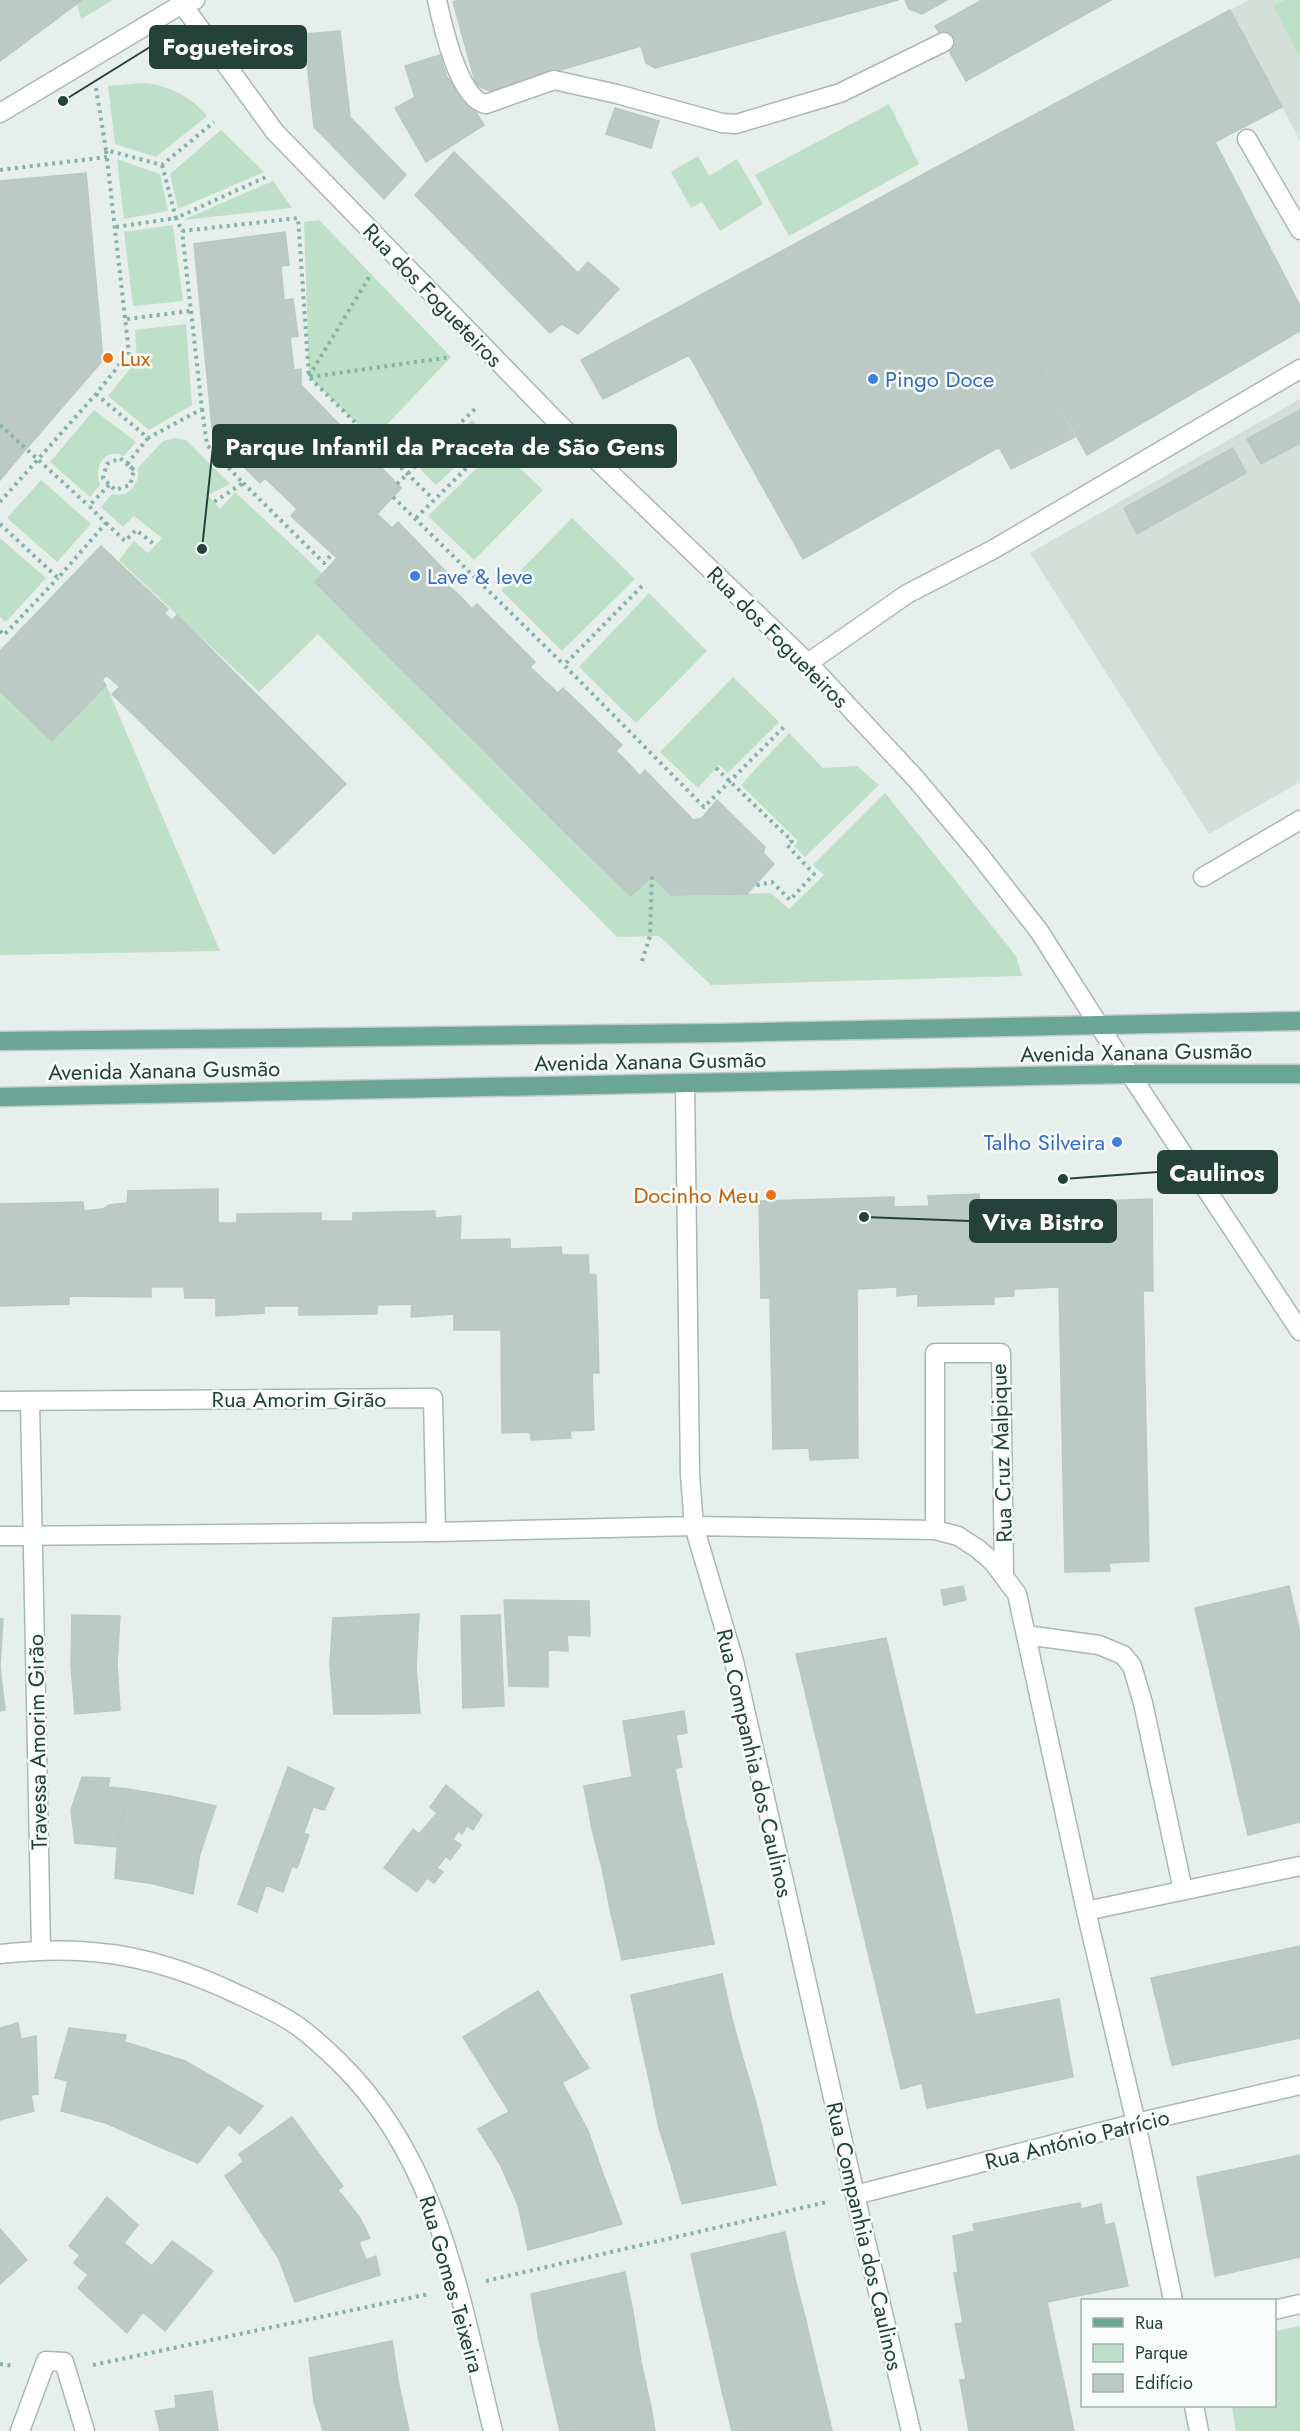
<svg xmlns="http://www.w3.org/2000/svg" width="1300" height="2431" font-family="Jost,sans-serif">
<style>
.built{fill:#d4dfda}
.green{fill:#bfe0c8}
.building{fill:#bbcac4;stroke:#b8c9c2;stroke-width:1.5}
.lines{fill:none;stroke-linecap:round;stroke-linejoin:round}
.service-casing{stroke:#a8b8b2;stroke-width:21}
.minor-casing{stroke:#a8b8b2;stroke-width:21}
.secondary-casing{stroke:#a4bbb3;stroke-width:21}
.primary-casing{stroke:#c2cac8;stroke-width:21}
.path{stroke:#86b3a5;stroke-width:4;stroke-dasharray:3 4.5;stroke-linecap:butt}
.service{stroke:#fff;stroke-width:18}
.minor{stroke:#fff;stroke-width:18}
.secondary{stroke:#fff;stroke-width:18}
.primary{stroke:#6aa596;stroke-width:18}
.food-dot{fill:#e8710a;stroke:#f7fbf9;stroke-width:2}
.shop-dot{fill:#3f7fe0;stroke:#f7fbf9;stroke-width:2}
.labels{text-anchor:middle;stroke-width:5;stroke-linejoin:round;paint-order:stroke}
.street-label{font-size:22px;fill:#24423a;stroke:#f7fbf9}
.food-label{font-size:22px;fill:#c56008;stroke:#f7fbf9;text-anchor:start}
.shop-label{font-size:22px;fill:#366cbe;stroke:#f7fbf9;text-anchor:start}
.leader{fill:none;stroke:#24423a;stroke-width:2}
.callout-dot{fill:#24423a;stroke:#f7fbf9;stroke-width:2}
.callout{fill:#24423a;stroke:#24423a;stroke-width:2}
.callout-label{font-size:24px;text-anchor:middle;font-weight:bold;fill:#fff}
</style>
<rect width="100%" height="100%" fill="#e6efeb"/>
<path class="built" d="M1249 0H1300V140L1230 10Z
M1300 399V782L1209 834 1030 553Z"/>
<path class="green" d="M83 0H113L81 19 77 4Z
M1285 0H1300V58L1273 6Z
M141 83C166 84 191 96 207 116L156 157 115 144 108 86Z
M889 104 919 164 789 236 755 175Z
M221 130 264 172 178 209 170 174Z
M698 156 709 176 737 159 763 204 720 231 702 202 691 208 671 172Z
M117 159 160 174 168 211 124 219Z
M273 181 292 208 183 220Z
M319 220 451 357 373 439 309 377 304 222Z
M173 225 183 301 133 306 124 232Z
M186 324 192 405 149 430 108 396 137 360 135 330Z
M94 410 136 442 124 456C103 447 94 468 100 485L90 497 50 462Z
M472 420 488 436 436 485 420 469Z
M175 438 186 440 230 484 208 495 220 509 235 492 322 573 315 582 631 896 652 876 671 895 771 893 789 909 824 875 813 865 885 793 1016 956 1022 976 711 985 659 936 617 937 318 634 259 692 119 560 134 541 148 553 162 538 134 516 123 527 101 507 112 494C129 498 140 484 138 468L163 441Z
M498 447 543 490 474 560 428 516Z
M41 480 91 524 57 562 7 518Z
M572 518 635 579 562 651 501 590Z
M0 538 46 578 6 622 0 617Z
M649 593 707 651 636 723 579 667Z
M733 677 779 722 728 773 719 765 698 788 660 752Z
M106 685 220 951 0 955V691L52 741Z
M789 733 823 768 857 766 879 785 805 857 794 846 798 841 741 785Z
M1300 2326V2431H1236L1232 2406H1274L1275 2331Z"/>
<path class="building" d="M0 0H82L0 61Z
M458 0H898L655 68 646 63 641 46 490 91 476 85 453 2Z
M905 0H947L922 14 909 9Z
M982 0H1111L966 81 935 26Z
M1230 10 1282 107 1215 142 1300 306V331L1087 455 931 170Z
M340 31 350 117 406 175 384 199 314 127 304 34Z
M440 55 448 80 415 97 405 66Z
M454 76 484 125 426 162 395 108Z
M615 108 659 121 651 148 606 134Z
M454 152 578 273 588 262 619 289 578 334 562 324 550 333 415 195Z
M931 170 1075 437 1011 469 999 447 803 559 689 355 603 399 581 360Z
M86 173 100 325 103 360 0 327V181Z
M285 232 289 265 281 266 284 300 293 299 298 336 290 337 294 370 301 369V385L212 427 194 244Z
M0 327 103 360 21 455 0 437Z
M301 385 401 488 337 558 291 516 297 509 265 478 260 483 231 454 235 448 212 427Z
M1300 410V443L1261 464 1247 439Z
M0 437 21 455 0 480Z
M1233 448 1246 473 1137 534 1124 508Z
M377 514 392 528 398 522 454 580 448 585 462 598 396 664 315 582Z
M101 546 168 609 102 680 106 685 52 741 0 691V651Z
M462 598 472 609 477 604 535 662 530 667 546 682 481 747 396 664Z
M164 613 172 620 177 615 258 696 188 768 112 694 120 687 106 675Z
M546 682 558 693 563 688 622 745 616 751 629 764 562 829 481 747Z
M258 696 346 784 274 854 188 768Z
M629 764 640 776 645 770 693 820 702 818 717 800 765 847 763 853 774 864 747 894 671 895 652 876 631 896 562 829Z
M218 1189V1223H237V1214L321 1213V1221H353V1213L435 1211V1218L461 1216 460 1240 510 1239V1249L561 1247 562 1255H588L589 1274 596 1275 599 1373H592L594 1430 570 1431 571 1438 531 1440 530 1432 502 1433 501 1330H454V1314L411 1317 412 1304 377 1305V1314L299 1315V1306H264V1313L216 1316V1298H185L184 1287H151V1297L69 1296V1304L0 1306V1204L83 1202 84 1211 103 1209 109 1205 127 1203 128 1191Z
M979 1194 980 1205 1152 1199 1153 1291H1143L1149 1561 1109 1563 1110 1571 1065 1572 1059 1287 1014 1289V1296L994 1297V1304L918 1306V1294L897 1296V1287L857 1289 858 1458 810 1460 809 1448 773 1449 770 1298H761L759 1201 894 1197V1207L929 1206 928 1196Z
M963 1586 966 1600 944 1605 941 1590Z
M1289 1586 1300 1633V1822L1248 1835 1195 1608Z
M504 1600 589 1601 590 1636 567 1635 568 1651 548 1650V1687L509 1686Z
M419 1614 416 1667 420 1713 378 1714 374 1668 376 1616Z
M72 1615 120 1616 117 1664 120 1710 75 1714 71 1665Z
M500 1615 504 1706 463 1708 461 1616Z
M376 1616 374 1668 378 1714H334L330 1664 333 1618Z
M0 1619H3L0 1667 5 1710 0 1711Z
M886 1638 975 2015 1059 1999 1073 2077 927 2108 922 2083 901 2089 796 1654Z
M684 1711 687 1733 676 1735 682 1767 632 1777 623 1721Z
M288 1767 334 1788 324 1810 313 1807 304 1833 309 1835 297 1868 292 1866 283 1892 266 1885 257 1912 238 1904Z
M675 1769 684 1814 592 1829 584 1786Z
M82 1777 110 1778 108 1787 128 1789 117 1847 75 1843 71 1810Z
M446 1785 482 1815 473 1830 467 1826 462 1834 458 1831 453 1839 461 1845 450 1860 446 1856 437 1868 443 1872 434 1883 427 1878 417 1892 384 1868 413 1829 419 1834 437 1813 430 1807Z
M128 1789 170 1796 158 1843 154 1884 115 1878 118 1835Z
M170 1796 216 1806 200 1854 193 1894 154 1884 158 1843Z
M684 1814 693 1852 602 1868 592 1829Z
M693 1852 703 1894 610 1909 602 1868Z
M703 1894 714 1944 622 1960 610 1909Z
M1300 1946V2038L1172 2065 1151 1978Z
M722 1974 732 2019 640 2039 631 1995Z
M538 1991 589 2068 509 2111 463 2037Z
M732 2019 743 2059 649 2079 640 2039Z
M18 2023 21 2039 36 2036 38 2094 31 2095 34 2111 0 2120V2028Z
M69 2028 126 2035 106 2123 61 2111 68 2081 55 2078Z
M125 2042 185 2061 153 2144 106 2123Z
M743 2059 756 2103 659 2128 649 2079Z
M185 2061 263 2106 240 2134 228 2124 198 2163 153 2144Z
M562 2082 588 2131 500 2164 478 2129Z
M756 2103 765 2140 670 2162 659 2128Z
M292 2117 322 2158 251 2216 225 2176 243 2162 239 2154Z
M588 2131 603 2174 518 2205 500 2164Z
M765 2140 776 2185 682 2204 670 2162Z
M1300 2155V2257L1215 2276 1197 2177Z
M322 2158 343 2186 338 2190 360 2218 279 2259 251 2216Z
M603 2174 622 2224 528 2250 518 2205Z
M107 2197 138 2225 124 2243 152 2266 172 2241 213 2271 165 2331 143 2312 127 2333 78 2288 88 2275 74 2263 80 2255 69 2246Z
M1080 2203 1081 2209 1101 2204 1105 2225 1114 2223 1128 2286 1047 2302 1074 2431H969L960 2380 966 2379 955 2324 963 2323 954 2273H958L953 2236 975 2231 973 2224Z
M360 2218 370 2238 359 2242 366 2260 376 2256 380 2275 295 2302 279 2259Z
M0 2229 27 2260 0 2284Z
M785 2232 795 2279 701 2299 691 2254Z
M625 2272 634 2318 539 2340 531 2294Z
M795 2279 806 2321 712 2345 701 2299Z
M634 2318 641 2362 549 2384 539 2340Z
M806 2321 816 2364 721 2387 712 2345Z
M392 2341 399 2386 314 2402 309 2358Z
M641 2362 651 2407 559 2427 549 2384Z
M816 2364 826 2405 731 2427 721 2387Z
M399 2386 409 2431H323L314 2402Z
M212 2391 218 2431H160L155 2411 176 2408 175 2396Z
M826 2405 832 2431H732L731 2427Z
M651 2407 655 2431H560L559 2427Z"/>
<g class="lines">
<defs>
<path id="service" d="M437 0C442 23 459 101 486 104L554 80 617 94 722 123 736 124 840 93 944 42
M1247 139 1300 230
M808 663 907 594 994 549 1300 369"/>
<path id="minor" d="M181 0 182 4 275 132 558 423 808 663 916 779 978 853 1039 931 1130 1074 1300 1331
M1203 877 1300 820
M685 1085 690 1475 694 1526 734 1661 855 2195 911 2431
M0 1401 433 1398 436 1532
M30 1401 41 1949
M935 1530V1353H1001L1004 1576
M0 1536 436 1532 694 1526 935 1530 958 1536 978 1549 993 1562 1017 1594 1086 1911 1136 2123 1173 2300
M1026 1635 1099 1645 1123 1655 1132 1666 1143 1703 1183 1890
M1086 1911 1300 1866
M0 1954C83 1944 148 1954 224 1988 247 1999 272 2009 293 2023 309 2033 324 2048 338 2061 440 2160 460 2299 493 2431
M855 2195 1136 2123 1300 2085
M1274 2310 1300 2304
M1194 2406 1199 2431
M20 2431 46 2361 64 2362 85 2431"/>
<path id="secondary" d="M0 113 182 4 195 0"/>
<path id="primary" d="M0 1041 716 1033 1300 1021
M0 1097 1130 1074H1300"/>
</defs>
<use href="#service" class="service-casing"/>
<use href="#minor" class="minor-casing"/>
<use href="#secondary" class="secondary-casing"/>
<use href="#primary" class="primary-casing"/>
<path class="path" d="M96 88 106 150 162 165 214 122
M162 165 176 218 268 176
M0 170 107 157
M116 227 176 218 182 231 298 218 309 377 433 499
M127 319 190 311
M309 376 371 274
M310 377 451 357
M96 394 148 438 202 409 182 231
M202 409 207 445 243 483 214 502
M0 425 89 506
M134 470 120 458 107 464 103 478 115 490 130 485 134 470 127 464 148 438
M243 483 324 563 332 554
M397 484 475 409
M393 497 564 665
M0 502 96 394 129 353 106 150
M416 518 493 442
M106 523 125 541 136 530 155 545
M0 524 58 578 106 523 89 506 109 485
M642 586 564 665 704 807 784 727
M0 631 4 635 58 578
M716 768 792 841 787 845 814 874 790 900 772 882 754 886
M642 961 650 936 652 876
M486 2281 827 2202
M0 2364 14 2366
M93 2365 429 2294"/>
<use href="#service" class="service"/>
<use href="#minor" class="minor"/>
<use href="#secondary" class="secondary"/>
<use href="#primary" class="primary"/>
</g>
<g class="food-dot">
<circle cx="108" cy="358" r="6"/>
<circle cx="771" cy="1195" r="6"/>
</g>
<g class="shop-dot">
<circle cx="873" cy="379" r="6"/>
<circle cx="415" cy="576" r="6"/>
<circle cx="1117" cy="1142" r="6"/>
</g>
<g class="labels">
<g class="street-label">
<text transform="translate(433 295) rotate(46)" y="8">Rua dos Fogueteiros</text>
<text transform="translate(778 637) rotate(45)" y="8">Rua dos Fogueteiros</text>
<text transform="translate(1136 1052) rotate(-1)" y="8">Avenida Xanana Gusmão</text>
<text transform="translate(650 1061) rotate(-1)" y="8">Avenida Xanana Gusmão</text>
<text transform="translate(164 1070) rotate(-1)" y="8">Avenida Xanana Gusmão</text>
<text x="299" y="1407">Rua Amorim Girão</text>
<text transform="translate(1001 1453) rotate(-92)" y="8">Rua Cruz Malpique</text>
<text transform="translate(37 1742) rotate(-91)" y="8">Travessa Amorim Girão</text>
<text transform="translate(755 1763) rotate(77)" y="8">Rua Companhia dos Caulinos</text>
<text transform="translate(1077 2139) rotate(-14)" y="8">Rua António Patrício</text>
<text transform="translate(865 2236) rotate(77)" y="8">Rua Companhia dos Caulinos</text>
<text transform="translate(452 2284) rotate(74)" y="8">Rua Gomes Teixeira</text>
</g>
<g class="food-label">
<text x="120" y="366">Lux</text>
<text x="759" y="1203" text-anchor="end">Docinho Meu</text>
</g>
<g class="shop-label">
<text x="885" y="387">Pingo Doce</text>
<text x="427" y="584">Lave &amp; leve</text>
<text x="1105" y="1150" text-anchor="end">Talho Silveira</text>
</g>
</g>
<path class="leader" d="M63 101L150 47M202 549L213 446M1063 1179L1158 1172M864 1217L970 1221"/>
<g class="callout-dot">
<circle cx="63" cy="101" r="6"/>
<circle cx="202" cy="549" r="6"/>
<circle cx="1063" cy="1179" r="6"/>
<circle cx="864" cy="1217" r="6"/>
</g>
<g class="callout">
<rect x="150" y="26" width="156" height="42" rx="6"/>
<rect x="213" y="425" width="463" height="42" rx="6"/>
<rect x="1158" y="1151" width="119" height="42" rx="6"/>
<rect x="970" y="1200" width="146" height="42" rx="6"/>
</g>
<g class="callout-label">
<text x="228" y="55">Fogueteiros</text>
<text x="445" y="455">Parque Infantil da Praceta de São Gens</text>
<text x="1217" y="1181">Caulinos</text>
<text x="1043" y="1230">Viva Bistro</text>
</g>
<rect x="1081" y="2299" width="195" height="108" fill="#f7fbf9" stroke="#a3b1ad" stroke-width="1.5"/>
<rect x="1093" y="2318" width="30" height="9" fill="#6aa596" stroke="#a3b1ad" stroke-width="1.5"/>
<text x="1135" y="2329" font-size="18" fill="#24423a">Rua</text>
<rect x="1093" y="2344" width="30" height="18" fill="#bfe0c8" stroke="#a3b1ad" stroke-width="1.5"/>
<text x="1135" y="2359" font-size="18" fill="#24423a">Parque</text>
<rect x="1093" y="2374" width="30" height="18" fill="#bbcac4" stroke="#a3b1ad" stroke-width="1.5"/>
<text x="1135" y="2389" font-size="18" fill="#24423a">Edifício</text>
</svg>
